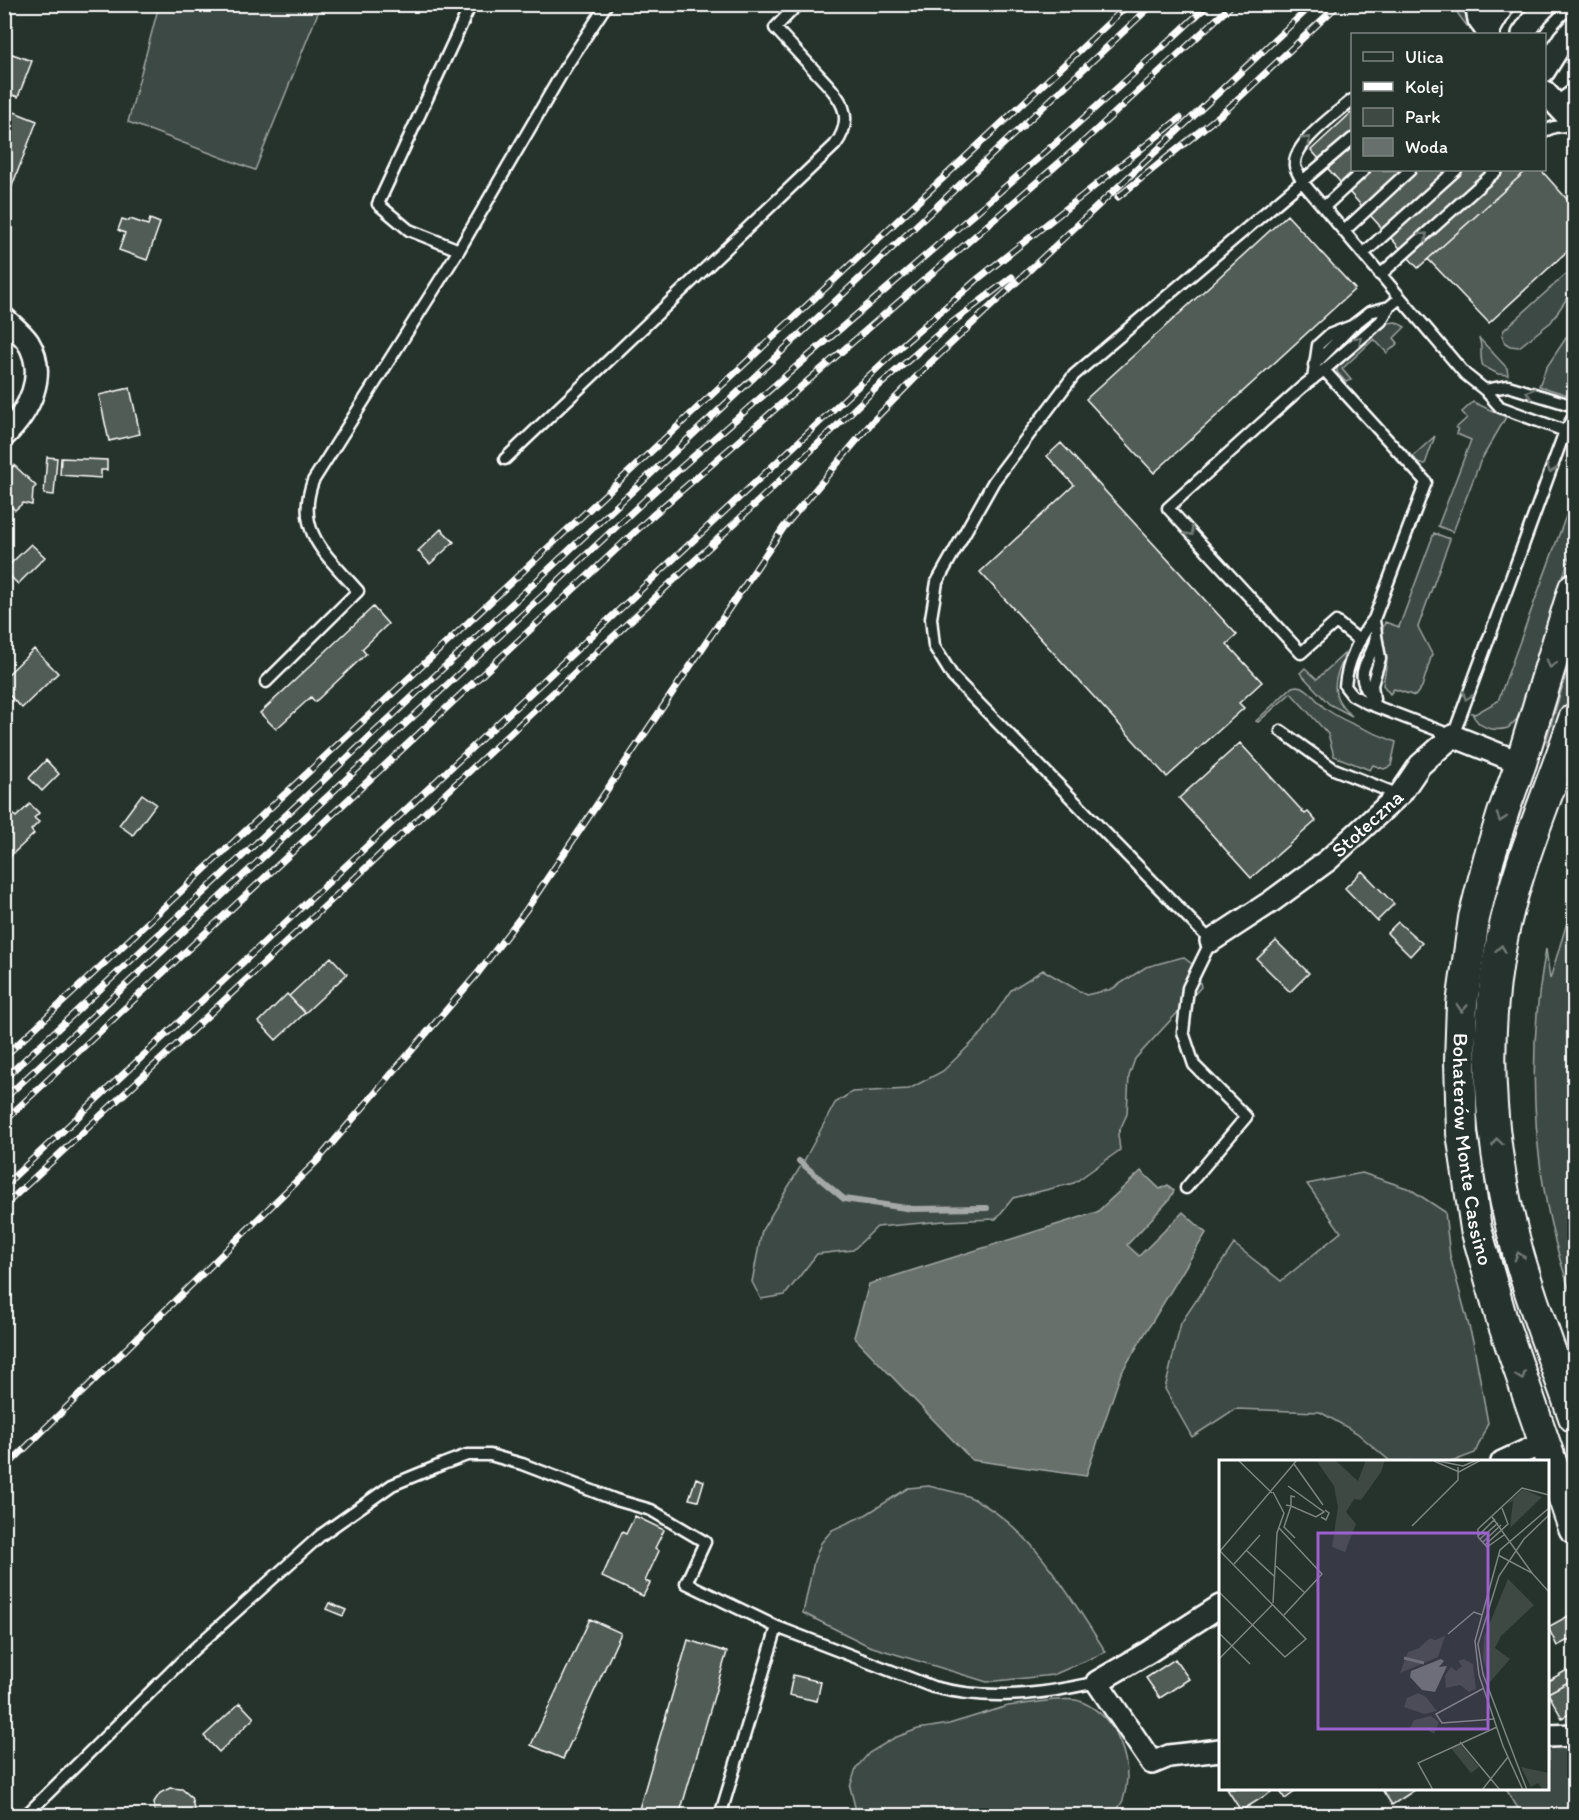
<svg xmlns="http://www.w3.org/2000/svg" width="1579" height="1820" font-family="Itim,sans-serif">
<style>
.green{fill:#3e4944;stroke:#9ea4a2;stroke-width:1.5}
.water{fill:#67706c;stroke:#a4a9a7;stroke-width:1.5}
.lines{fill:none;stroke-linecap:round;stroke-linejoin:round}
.stream{stroke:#a4a9a7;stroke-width:6}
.building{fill:#515c57;stroke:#fff;stroke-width:1.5}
.lane-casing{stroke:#fff;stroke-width:15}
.street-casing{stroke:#fff;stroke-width:26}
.secondary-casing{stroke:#fff;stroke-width:34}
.lane{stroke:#26332d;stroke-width:10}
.street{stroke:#26332d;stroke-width:21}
.secondary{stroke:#26332d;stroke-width:30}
.rail-casing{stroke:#fff;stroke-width:7}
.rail{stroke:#26332d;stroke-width:4.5;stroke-dasharray:14;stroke-linecap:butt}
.oneway{stroke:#727a76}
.labels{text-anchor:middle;stroke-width:4.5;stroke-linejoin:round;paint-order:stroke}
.street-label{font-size:21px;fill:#fff;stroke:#26332d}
.inset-river{fill:none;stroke:#67706c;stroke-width:3}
.inset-road{fill:none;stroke:#7d8581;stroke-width:1.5}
.view{fill:#9c61cf;fill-opacity:0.15;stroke:#9c61cf;stroke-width:3}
.inset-edge{fill:none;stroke:#fff;stroke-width:3}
</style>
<rect width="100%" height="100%" fill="#26332d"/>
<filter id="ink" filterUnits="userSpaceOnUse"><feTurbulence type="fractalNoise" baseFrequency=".0167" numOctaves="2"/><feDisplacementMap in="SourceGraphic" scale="12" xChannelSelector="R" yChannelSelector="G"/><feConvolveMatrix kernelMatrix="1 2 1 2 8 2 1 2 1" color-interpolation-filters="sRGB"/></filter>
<g filter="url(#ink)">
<path class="green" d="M159 5H321L255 170 128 122Z
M1455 5H1465L1470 24 1467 26 1458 14Z
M1574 41V70L1561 55Z
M1574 273V288L1551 322 1519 347 1510 346 1505 343 1502 335 1504 330 1565 275Z
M1396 322 1405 327 1394 338 1398 343 1387 353 1374 339 1342 369 1351 380 1346 382 1337 372V367L1387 323Z
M1574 326V396H1571L1539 386 1546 368Z
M1479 338 1507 368 1508 375 1498 374 1483 366C1479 357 1483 347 1479 338Z
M1473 402 1506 417 1480 462 1453 532 1438 526 1471 440 1457 434 1458 430 1456 428 1467 418 1462 412Z
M1435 436 1425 464H1419L1413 456Z
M1574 494V542L1519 717 1508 728C1493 732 1478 728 1472 713L1475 714 1498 701Z
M1434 533 1450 539 1418 627 1432 654 1422 687 1415 696 1394 689 1390 694 1383 685 1387 661 1382 631 1385 622 1399 627Z
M1574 648V684L1556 736 1549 745 1547 744V738Z
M1344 654C1344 661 1340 666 1338 672 1331 691 1337 703 1352 716L1329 704 1300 673 1305 668 1317 679Z
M1297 686C1310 687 1316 702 1326 709 1347 724 1373 732 1396 742L1391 766 1384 769 1373 765 1370 770 1334 756 1328 734 1291 693 1258 722 1256 721 1292 687Z
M1574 899V1302C1533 1191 1524 1065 1546 949L1550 979Z
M1183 957 1197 968 1201 987 1135 1059 1129 1076 1127 1114 1118 1134 1120 1150 1074 1183 1013 1198 996 1219 944 1221 877 1227 853 1250 817 1254 785 1295 761 1299 752 1282 762 1230 804 1161 835 1103 852 1092 909 1089 943 1071 983 1032 1011 990 1043 970 1086 995 1112 989 1146 967Z
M1362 1173 1410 1189 1445 1212 1450 1256 1473 1341 1488 1423 1475 1453 1454 1461H1390L1357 1433 1320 1412 1235 1409 1192 1437 1165 1389 1181 1323 1234 1244 1281 1281 1341 1232 1307 1184Z
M929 1486C943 1490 961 1492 974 1499 1035 1531 1069 1596 1106 1652L1053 1675 987 1682 869 1646 803 1613 814 1561 821 1543 832 1530 867 1514 908 1488Z
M1054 1700C1063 1700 1074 1698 1082 1702 1117 1717 1135 1763 1123 1800 1121 1805 1116 1811 1113 1815H857L850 1787 856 1768 869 1753 894 1738 918 1729 949 1724 1008 1706Z
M1548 1745H1574V1815H1522L1506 1789 1548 1788Z"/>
<path class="water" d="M1141 1171 1160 1189 1168 1185 1174 1191 1169 1200 1127 1245 1139 1256 1183 1212 1206 1233 1121 1373 1086 1476 972 1460 854 1337 869 1284 1097 1212Z"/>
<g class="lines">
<path class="stream" d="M799 1161 844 1199 913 1209 987 1208"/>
</g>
<path class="building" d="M4 51 32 61 18 97 10 94 4 108Z
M4 108 37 121 7 199 4 198Z
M1352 112V170H1527L1418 268 1311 150Z
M1527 170H1541L1574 207V245L1489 323 1428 259Z
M1287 215 1355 289 1154 473 1086 399Z
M122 219 129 221 130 219 148 225 150 219 160 223 147 260 119 250 125 233 118 230Z
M130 388 140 434 109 441 99 395Z
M1061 443 1237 635 1227 644 1262 682 1239 703 1244 708 1167 777 980 572 1074 485 1047 456Z
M47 457 57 458 54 495 44 494Z
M61 458 107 460V470H101V478L60 475Z
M14 465 36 486 33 489 32 505 23 503 15 510 4 500V477Z
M441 529 454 542 430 564 418 551Z
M31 544 45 557 18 584 4 570Z
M4 602 13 611 4 620Z
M373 607 388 624 362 649 366 654 315 702 311 697 276 729 260 713Z
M34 649 58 673 22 708 4 690V678Z
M1240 743 1305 814 1308 812 1316 821 1251 878 1179 798Z
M46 760 59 774 42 791 29 778Z
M142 794 156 804 133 835 119 825Z
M30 804 39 813 34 818 39 822 31 830 34 834 4 862V805L16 817Z
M1362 871 1394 904 1377 921 1345 888Z
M1398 922 1422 943 1410 956 1387 933Z
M1276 941 1309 973 1290 992 1257 959Z
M331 957 347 974 305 1013 289 996Z
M287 994 305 1013 276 1040 259 1022Z
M696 1478 704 1481 698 1501 689 1499Z
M635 1516 664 1530 655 1548 659 1551 645 1581 650 1583 643 1596 602 1577 622 1532 626 1534Z
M329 1603 346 1610 343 1616 326 1609Z
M1568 1616 1574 1628V1637L1557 1646 1548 1627Z
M590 1619 621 1633 563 1759 531 1745Z
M688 1640 727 1652 679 1816H637Z
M1175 1659 1189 1679 1160 1698 1146 1678Z
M1567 1670 1572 1680 1548 1693V1681Z
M793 1675 821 1682 817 1701 789 1695Z
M1572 1680 1574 1684V1711L1562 1718 1548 1693Z
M240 1703 254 1718 219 1752 204 1736Z
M170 1788 182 1789 191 1797 194 1808 192 1816H155L154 1802 160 1793Z
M1269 1788 1271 1792 1241 1811 1227 1789Z
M1278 1788H1300L1285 1799Z
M1381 1788H1414L1415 1790 1392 1805Z"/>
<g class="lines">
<defs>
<path id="lane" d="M1352 100C1337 113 1292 144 1295 166 1296 171 1301 178 1303 183L1465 374 1485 390 1500 407 1565 431
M1544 131 1554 127 1574 125
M1324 207 1364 170
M1344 231 1410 170
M459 250 409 230 378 204 471 4
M1363 254 1456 170
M1380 275 1497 170
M1314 365 1350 328
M1324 370 1426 482 1374 619C1359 637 1347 663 1345 686L1352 695 1367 703 1453 736 1565 431 1574 416
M1313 379 1318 345 1329 335 1352 326 1370 312 1389 307
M1485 390 1508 386 1574 406
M505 459 835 145C859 113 836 94 814 70 801 56 788 42 775 28L798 4
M1360 641 1336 622 1301 653 1168 508 1302 387 1324 370 1381 321 1389 307 1400 298
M266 682 358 591C328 556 294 532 313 481L459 250 565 68 607 4
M1372 698C1349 668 1375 661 1376 634 1376 630 1374 624 1374 619
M1374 699 1372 685 1380 658 1376 636
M1281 731 1334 769 1399 795
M1186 1188 1246 1117 1194 1065 1183 1032 1188 988 1211 941 953 677 934 646 931 618 937 582 994 481 1074 375 1352 139
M25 1816 193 1650 321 1535 392 1485 443 1464 467 1455H490L522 1464 616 1500 651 1510 705 1542 686 1583 777 1627 933 1687C990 1701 1040 1695 1097 1682
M720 1816 777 1627"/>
<g id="street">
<path d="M1476 4 1479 20 1489 34"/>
<path d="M1487 33 1504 4"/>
<path d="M1523 34 1537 14 1547 4"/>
<path d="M1544 71 1564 39 1574 28"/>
<path d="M1544 91 1574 124"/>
<path d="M1559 107 1574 96"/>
<path d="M4 318C12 326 22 333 28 342 48 375 29 412 4 436"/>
<path id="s1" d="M1211 941 1272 901 1328 860 1401 793 1420 765 1453 736 1521 763"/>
<path d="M1502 1462 1545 1442"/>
<path d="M1220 1606 1147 1653 1097 1682 1152 1763 1169 1756 1220 1750"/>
<path d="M1548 1736 1574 1735"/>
</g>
<g id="secondary">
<path id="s2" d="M1574 588 1521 763 1504 810 1489 858 1474 918 1462 1004 1460 1061 1462 1133 1476 1229 1502 1320 1574 1528"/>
<path d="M1574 719C1550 792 1517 863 1502 939 1481 1043 1490 1151 1518 1253 1534 1309 1555 1363 1574 1417"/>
</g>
</defs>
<use href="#lane" class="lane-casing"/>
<use href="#street" class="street-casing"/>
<use href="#secondary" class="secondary-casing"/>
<use href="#lane" class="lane"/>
<use href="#street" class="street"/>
<use href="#secondary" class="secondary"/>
<defs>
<path id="rail" d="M1118 197 1225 111 1339 4
M4 1057 1129 4
M4 1079 1153 4
M4 1099 647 498C832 331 1027 175 1209 4
M4 1121 652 516 1081 144 1233 4
M4 1186 902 345 979 278 1180 118
M4 1206 766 494 874 390 949 325 1012 277
M4 1469 317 1161 478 973 526 910 784 527 873 421 925 368 1313 4"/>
</defs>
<use href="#rail" class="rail-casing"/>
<use href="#rail" class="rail"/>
</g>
<defs><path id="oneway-chevron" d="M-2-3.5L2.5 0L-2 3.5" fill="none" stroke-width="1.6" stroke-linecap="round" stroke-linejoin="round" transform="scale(1.5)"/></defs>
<g class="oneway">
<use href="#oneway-chevron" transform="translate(1307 140) rotate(-46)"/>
<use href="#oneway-chevron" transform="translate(1424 236) rotate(-42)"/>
<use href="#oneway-chevron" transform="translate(1358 340) rotate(-42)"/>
<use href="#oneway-chevron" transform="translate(1530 393) rotate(-163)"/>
<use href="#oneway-chevron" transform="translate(1551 469) rotate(111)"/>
<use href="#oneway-chevron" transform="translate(1190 532) rotate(48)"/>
<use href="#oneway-chevron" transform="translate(1551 664) rotate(107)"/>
<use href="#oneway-chevron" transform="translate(1467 696) rotate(110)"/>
<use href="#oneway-chevron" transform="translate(1501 818) rotate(108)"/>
<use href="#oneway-chevron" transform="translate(1501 949) rotate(-82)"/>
<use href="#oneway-chevron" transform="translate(1462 1008) rotate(94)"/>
<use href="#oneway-chevron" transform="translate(1497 1142) rotate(-98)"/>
<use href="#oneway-chevron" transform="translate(1519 1256) rotate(-106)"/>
<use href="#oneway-chevron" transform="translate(1521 1376) rotate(71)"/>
</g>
</g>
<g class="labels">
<g class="street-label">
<text dy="7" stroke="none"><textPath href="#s1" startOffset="196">Stołeczna</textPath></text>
<text dy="7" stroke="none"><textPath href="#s2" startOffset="578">Bohaterów Monte Cassino</textPath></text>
</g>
</g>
<g transform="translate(1219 1460)">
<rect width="330" height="330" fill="#26332d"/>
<path d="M97 0H116L139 21 147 0H166L162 12 142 40 135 39 127 52 137 64 126 92 113 87 119 47 115 26ZM304 29 323 37 291 68 294 41 288 44ZM289 119 315 145 282 176 276 188 291 199 271 222 264 199 265 177ZM226 176 219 197 181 213 189 192 200 188 211 178 216 180ZM245 199 254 204 257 229 250 232 241 225 227 228 226 216 232 207 237 211 243 206 239 201ZM199 233 207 237 218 251 205 254 185 247 188 238ZM212 256 220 262 215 274 207 269 191 268 195 260ZM241 284 260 307 252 313 232 288ZM302 307 330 313V328L324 330 319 323 312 327Z" fill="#3e4944"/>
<path d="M222 199 225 201 220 207 228 206 216 232 203 230 191 217 192 211Z" fill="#67706c"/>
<path class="inset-river" d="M185 198 205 203"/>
<path class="inset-road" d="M19 0 53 33M215 1 240 12 262 0M219 1 244 6 258 0M75 4 104 45M69 26 105 52 97 57 72 46V36L76 37M54 32 65 53 58 73 54 143M67 45 72 46 65 67 76 78M102 57 107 60 110 53 106 50M273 57 313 113M193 66 239 20V7M60 68 103 114 65 155M259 76 276 59M259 77V69L303 28 330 35M259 77 268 87 285 75M261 79 279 63M264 82 282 65M266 85 289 64 283 48M0 90 87 179 66 197 0 132M27 90 56 117M1 91 78 0M279 95 313 113 330 132M15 104 41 75M57 106 86 133M0 173 31 204M229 174 255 152 263 155M0 199 54 144M265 228 217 254 223 263 276 259M241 282 281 330M214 330 199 303 278 267M263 330 289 297M304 330 284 286 260 215 256 181 281 90 330 48M308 330 264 214 259 184 280 116 305 79 330 55"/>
<path class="view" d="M99 73H269V269H99Z"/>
<rect width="330" height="330" class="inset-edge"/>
</g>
<rect width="1579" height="1820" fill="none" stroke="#26332d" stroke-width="24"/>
<rect x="12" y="12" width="1555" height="1796" fill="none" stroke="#fff" stroke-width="2" filter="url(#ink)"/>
<rect x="1351" y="33" width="195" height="138" fill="#26332d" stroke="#7d8581" stroke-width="1.5"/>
<rect x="1363" y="52" width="30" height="9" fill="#26332d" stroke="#7d8581" stroke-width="1.5"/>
<text x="1405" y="63" font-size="18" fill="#ffffff">Ulica</text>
<rect x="1363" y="82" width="30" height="9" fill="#ffffff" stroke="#7d8581" stroke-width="1.5"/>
<text x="1405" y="93" font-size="18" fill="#ffffff">Kolej</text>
<rect x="1363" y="108" width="30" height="18" fill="#3e4944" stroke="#7d8581" stroke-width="1.5"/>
<text x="1405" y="123" font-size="18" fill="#ffffff">Park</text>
<rect x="1363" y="138" width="30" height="18" fill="#67706c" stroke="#7d8581" stroke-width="1.5"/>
<text x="1405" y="153" font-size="18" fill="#ffffff">Woda</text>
</svg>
